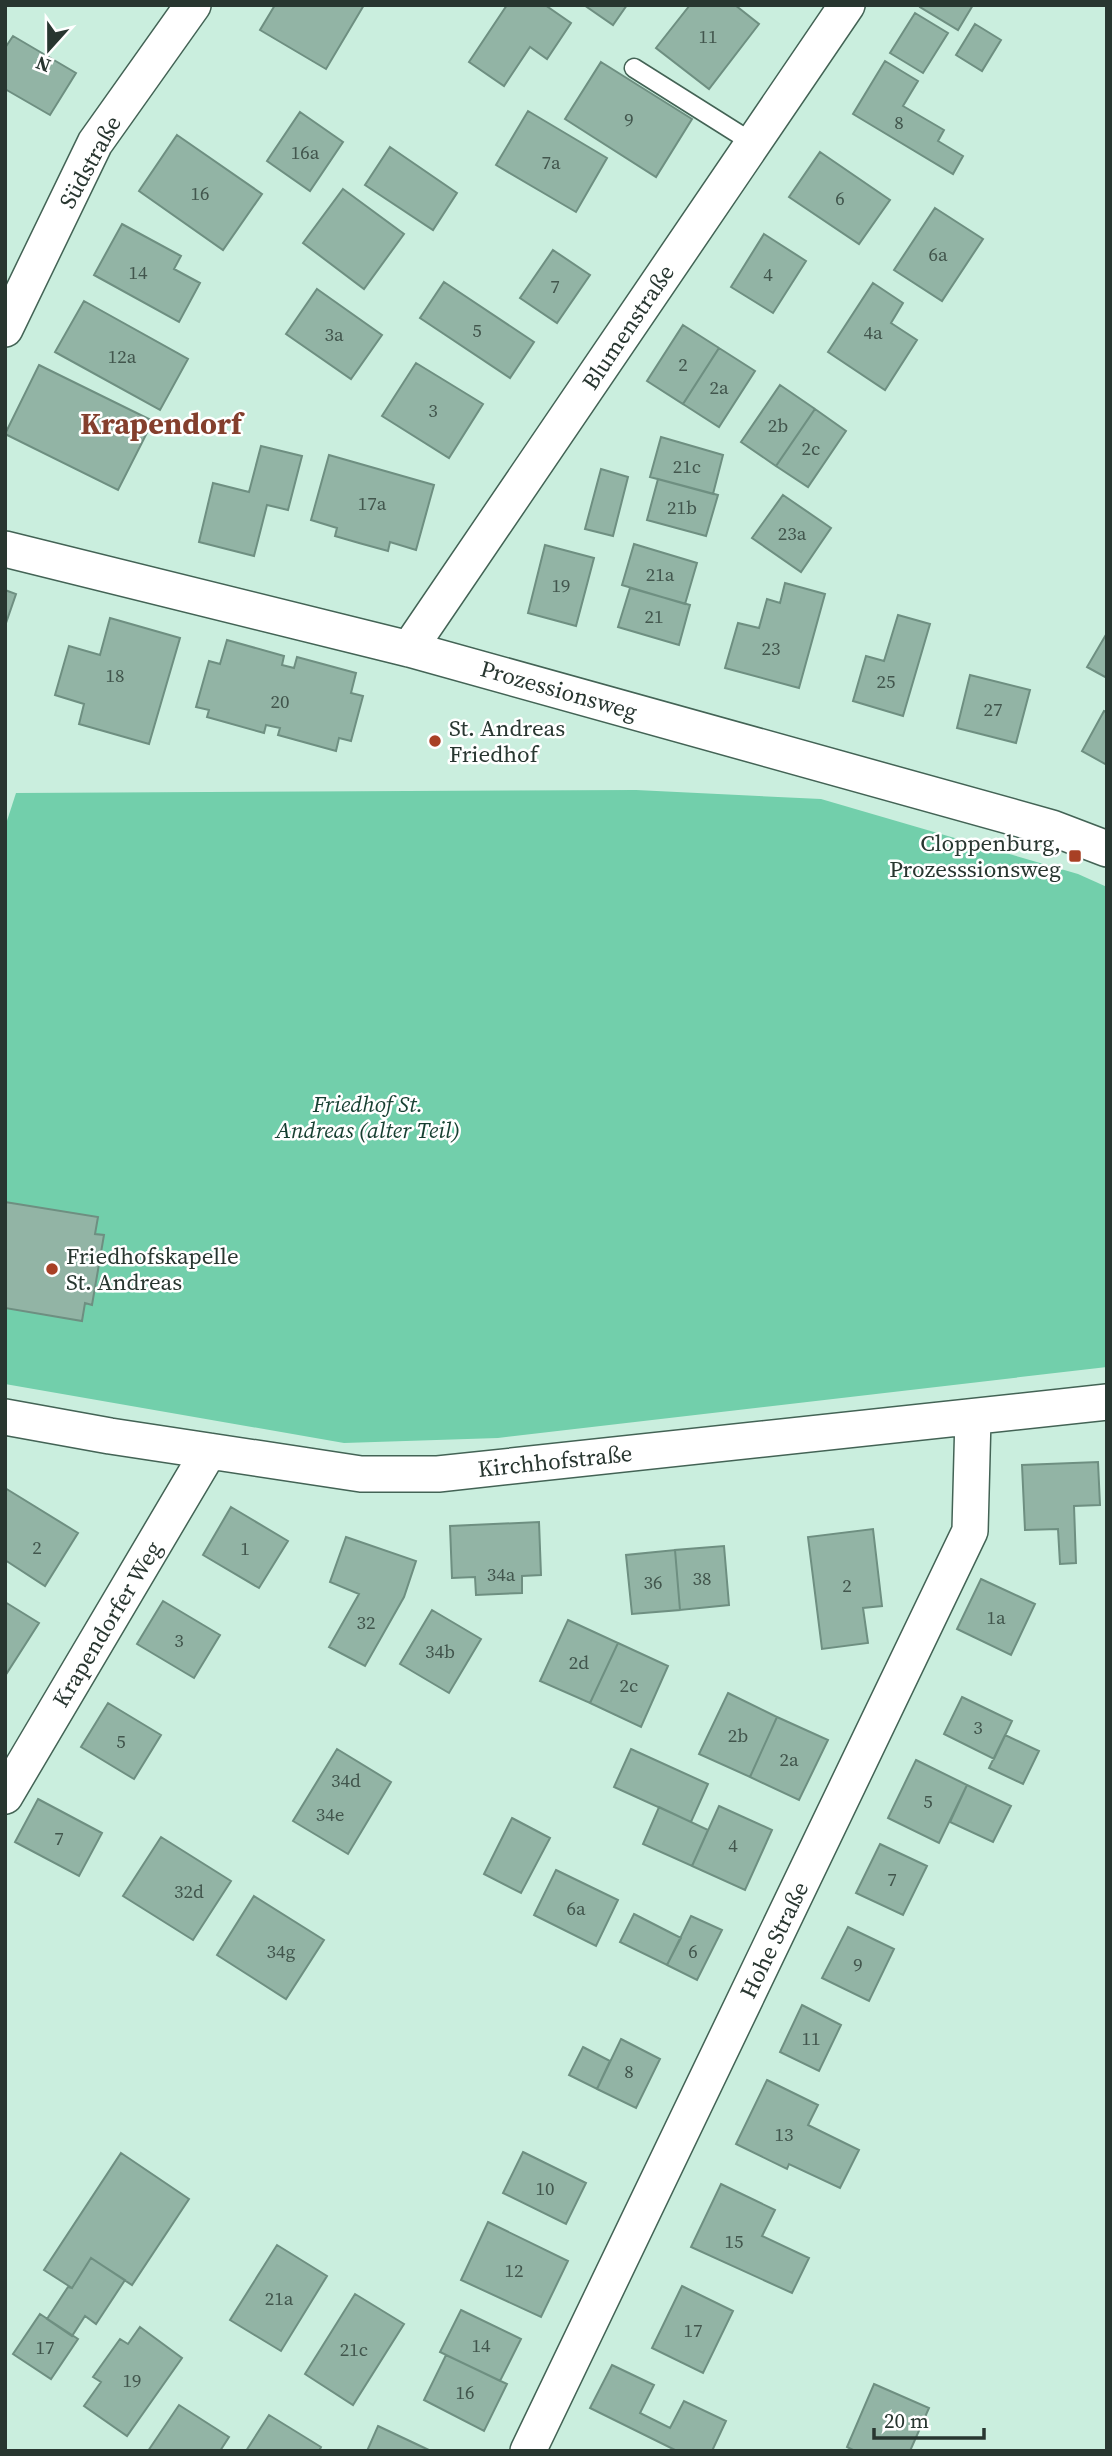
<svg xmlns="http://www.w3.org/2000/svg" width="1112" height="2456" font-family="'Source Serif 4',serif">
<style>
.green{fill:#72cfab}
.building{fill:#92b4a5;stroke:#6e8f81;stroke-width:2}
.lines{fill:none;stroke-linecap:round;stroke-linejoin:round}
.service-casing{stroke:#436355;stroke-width:21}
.minor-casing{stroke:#436355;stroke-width:38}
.service{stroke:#fff;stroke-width:18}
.minor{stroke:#fff;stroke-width:35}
.poi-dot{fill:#a84025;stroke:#fff;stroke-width:2.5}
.labels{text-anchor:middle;stroke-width:5;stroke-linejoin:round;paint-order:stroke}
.number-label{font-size:19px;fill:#42564d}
.street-label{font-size:23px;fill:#283630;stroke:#fff}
.poi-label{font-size:23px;fill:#283630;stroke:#fff;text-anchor:start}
.park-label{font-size:23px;font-style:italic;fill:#163f31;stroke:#fff}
.district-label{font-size:30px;font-weight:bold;fill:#843f2d;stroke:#fff}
</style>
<rect width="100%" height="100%" fill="#caeede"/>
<path class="green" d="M636 790 821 799 1078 874 1107 887V1367L498 1438 344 1443 5 1384V827L16 793Z"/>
<path class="building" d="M275 5H364L326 69 260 30Z
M507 5H545L571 23 547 59 530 47 504 86 469 62Z
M584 5H627L613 25Z
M690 5H735L759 24 709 89 656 48Z
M921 5H973L958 30 920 7Z
M915 13 948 33 923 73 890 53Z
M975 24 1001 40 982 71 956 55Z
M13 36 76 73 50 115 5 89V48Z
M885 61 918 81 903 106 944 130 938 141 963 156 953 174 853 114Z
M601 62 692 119 656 177 565 119Z
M528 111 607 158 576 212 496 165Z
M300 112 343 142 310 191 267 161Z
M177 135 262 194 223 250 139 191Z
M390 147 457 193 433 230 365 185Z
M820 152 890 200 859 244 789 197Z
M343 189 404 234 364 289 303 243Z
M935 208 983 239 942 301 894 270Z
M122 224 181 256 174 269 200 283 179 322 94 275Z
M764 234 806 261 773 313 731 287Z
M553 250 590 275 557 323 520 298Z
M444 282 534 342 510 378 420 318Z
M873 283 903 303 891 323 917 340 885 390 828 352Z
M317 289 382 335 351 379 286 334Z
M84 301 188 359 160 410 55 352Z
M683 325 719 348 683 404 647 381Z
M719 348 755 371 719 427 683 404Z
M416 363 483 404 449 458 382 416Z
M39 365 153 421 118 490 5 434Z
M780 385 815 409 776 466 741 442Z
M815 409 846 431 808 487 776 466Z
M661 437 723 455 713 494 650 477Z
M261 446 302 456 288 510 267 505 254 556 199 542 213 483 249 492Z
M329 455 434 485 416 550 390 542 388 551 359 543 335 536 337 528 311 520Z
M601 469 628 477 613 536 585 529Z
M658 479 718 495 706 536 647 520Z
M783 495 831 528 801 572 752 538Z
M634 544 697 563 685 604 622 585Z
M545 545 594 558 576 626 528 613Z
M785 583 825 594 799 688 725 668 738 623 759 628 767 599 780 603Z
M630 588 690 605 679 645 618 627Z
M5 590 16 594 5 626Z
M898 615 930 624 903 716 853 701 866 656 884 661Z
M110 618 180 638 149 744 79 724 84 704 55 695 69 646 100 655Z
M1107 633V678L1087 667Z
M227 640 284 656 282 665 294 668 297 657 356 673 351 693 363 696 351 741 339 738 336 751 278 735 280 728 266 725 264 733 207 717 209 710 196 707 209 661 220 664Z
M970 675 1030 690 1016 743 957 728Z
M1104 711 1107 712V765L1082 751Z
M5 1202 98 1217 95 1234 104 1235 92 1305 85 1303 82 1321 5 1308Z
M1098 1462 1100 1505 1074 1506 1076 1563 1060 1564 1058 1529 1025 1530 1022 1465Z
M5 1488 78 1533 45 1586 5 1560Z
M231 1507 288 1541 259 1588 203 1555Z
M539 1522 541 1575 522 1576V1593L476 1595 475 1577 452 1578 450 1526Z
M873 1529 882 1606 863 1608 868 1643 822 1649 808 1537Z
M346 1537 416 1561 404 1597 365 1666 329 1647 359 1594 330 1582Z
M724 1546 729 1605 680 1610 675 1550Z
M675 1550 680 1610 632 1614 626 1555Z
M981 1579 1035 1604 1011 1655 957 1629Z
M163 1601 220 1635 194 1678 137 1644Z
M5 1602 39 1623 5 1676Z
M432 1610 481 1639 449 1693 400 1664Z
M568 1620 618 1643 590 1703 540 1681Z
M618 1643 668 1666 641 1727 590 1703Z
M728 1693 777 1717 750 1777 699 1754Z
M962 1697 1012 1721 994 1759 944 1734Z
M108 1703 161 1735 134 1779 81 1747Z
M777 1717 828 1740 799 1800 750 1777Z
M1005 1735 1039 1751 1023 1784 989 1768Z
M337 1749 391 1782 348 1854 293 1821Z
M631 1749 708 1784 691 1822 614 1787Z
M916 1760 967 1785 939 1843 888 1818Z
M967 1785 1011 1806 993 1842 950 1822Z
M38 1799 102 1833 79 1876 15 1842Z
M719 1806 772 1830 745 1890 692 1866Z
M659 1807 708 1830 692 1866 643 1844Z
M512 1818 550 1838 521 1893 484 1874Z
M161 1837 231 1881 193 1940 123 1896Z
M880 1844 927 1866 903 1915 856 1893Z
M556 1870 618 1900 596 1946 534 1915Z
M254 1896 324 1940 286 1999 217 1955Z
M634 1914 681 1938 667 1965 620 1942Z
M691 1916 722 1930 697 1980 667 1965Z
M848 1927 894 1949 869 2001 822 1978Z
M802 2005 841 2025 819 2071 780 2052Z
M621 2039 660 2059 636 2108 597 2089Z
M583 2047 610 2061 597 2089 569 2075Z
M767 2080 818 2105 808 2125 859 2150 840 2188 789 2164 787 2169 736 2144Z
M523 2152 586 2183 566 2224 503 2193Z
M121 2153 189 2199 132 2285 91 2258 72 2288 44 2270Z
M721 2184 775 2210 762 2236 809 2258 792 2293 691 2247Z
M488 2222 568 2261 541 2317 461 2280Z
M277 2245 327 2276 281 2351 230 2320Z
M91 2258 125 2280 96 2324 85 2316 72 2336 47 2319 68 2287 72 2288Z
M682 2286 733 2311 703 2373 652 2348Z
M355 2294 404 2324 353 2405 305 2374Z
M461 2310 521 2339 500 2381 440 2352Z
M40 2314 78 2339 51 2379 13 2354Z
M140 2327 182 2358 127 2436 84 2406 101 2382 93 2377 120 2339 128 2344Z
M446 2355 507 2384 484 2431 424 2400Z
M612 2365 654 2385 640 2413 670 2428 684 2401 726 2421 712 2451H677L590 2408Z
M874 2384 929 2408 910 2451H855L847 2447Z
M179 2405 229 2437 220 2451H148Z
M269 2415 321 2447 319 2451H246Z
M378 2426 431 2451H367Z"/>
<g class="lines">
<defs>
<path id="service" d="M634 68 753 143"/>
<path id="minor" d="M5 329 95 143 193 5
M5 549 409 649 1052 828 1107 849
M409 649 847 5
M5 1417 110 1436 361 1474H438L1107 1402
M5 1796 209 1451
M528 2451 970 1531 973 1417"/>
</defs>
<use href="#service" class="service-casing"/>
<use href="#minor" class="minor-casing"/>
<use href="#service" class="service"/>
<use href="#minor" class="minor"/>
</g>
<g class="poi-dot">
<circle cx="435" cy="741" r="7"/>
<rect x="1068" y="849" width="14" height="14" rx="3.5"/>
<circle cx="52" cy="1269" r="7"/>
</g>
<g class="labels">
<g class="number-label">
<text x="708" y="43">11</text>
<text x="629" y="126">9</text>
<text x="899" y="129">8</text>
<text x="305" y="159">16a</text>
<text x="551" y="169">7a</text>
<text x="200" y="200">16</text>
<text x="840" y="205">6</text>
<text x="938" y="261">6a</text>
<text x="138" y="279">14</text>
<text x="768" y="281">4</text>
<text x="555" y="293">7</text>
<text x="477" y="337">5</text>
<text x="873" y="339">4a</text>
<text x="334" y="341">3a</text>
<text x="122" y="363">12a</text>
<text x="683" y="371">2</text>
<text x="719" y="394">2a</text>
<text x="433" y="417">3</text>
<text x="778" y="432">2b</text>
<text x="811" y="455">2c</text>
<text x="687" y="473">21c</text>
<text x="372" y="510">17a</text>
<text x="682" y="514">21b</text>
<text x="792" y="540">23a</text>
<text x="660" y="581">21a</text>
<text x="561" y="592">19</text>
<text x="654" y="623">21</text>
<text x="771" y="655">23</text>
<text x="115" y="682">18</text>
<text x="886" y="688">25</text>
<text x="280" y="708">20</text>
<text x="993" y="716">27</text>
<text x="37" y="1554">2</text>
<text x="245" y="1555">1</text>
<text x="501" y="1581">34a</text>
<text x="702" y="1585">38</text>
<text x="653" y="1589">36</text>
<text x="847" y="1592">2</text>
<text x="996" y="1624">1a</text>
<text x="366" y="1629">32</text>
<text x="179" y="1647">3</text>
<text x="440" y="1658">34b</text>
<text x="579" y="1669">2d</text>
<text x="629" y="1692">2c</text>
<text x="978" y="1734">3</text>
<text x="738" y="1742">2b</text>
<text x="121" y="1748">5</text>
<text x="789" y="1766">2a</text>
<text x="346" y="1787">34d</text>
<text x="928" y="1808">5</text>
<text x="330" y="1821">34e</text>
<text x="59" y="1845">7</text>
<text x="733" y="1852">4</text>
<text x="892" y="1886">7</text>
<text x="189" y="1898">32d</text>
<text x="576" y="1915">6a</text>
<text x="281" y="1958">34g</text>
<text x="693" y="1958">6</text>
<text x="858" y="1971">9</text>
<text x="811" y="2045">11</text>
<text x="629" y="2078">8</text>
<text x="784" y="2141">13</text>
<text x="545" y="2195">10</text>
<text x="734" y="2248">15</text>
<text x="514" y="2277">12</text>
<text x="279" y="2305">21a</text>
<text x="693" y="2337">17</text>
<text x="481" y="2352">14</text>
<text x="45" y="2354">17</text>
<text x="354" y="2356">21c</text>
<text x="132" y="2387">19</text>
<text x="465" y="2399">16</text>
</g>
<g class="street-label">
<text transform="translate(90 162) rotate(-61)" y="8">Südstraße</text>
<text transform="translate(628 327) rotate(-56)" y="8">Blumenstraße</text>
<text transform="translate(559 690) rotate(16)" y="8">Prozessionsweg</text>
<text transform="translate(555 1461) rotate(-6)" y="8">Kirchhofstraße</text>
<text transform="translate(107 1624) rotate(-59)" y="8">Krapendorfer Weg</text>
<text transform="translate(774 1940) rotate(-64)" y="8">Hohe Straße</text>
</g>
<g class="poi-label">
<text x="449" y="736">St. Andreas<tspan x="449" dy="26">Friedhof</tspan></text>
<text x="1061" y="851" text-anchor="end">Cloppenburg,<tspan x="1061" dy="26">Prozesssionsweg</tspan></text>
<text x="66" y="1264">Friedhofskapelle<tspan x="66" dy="26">St. Andreas</tspan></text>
</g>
<g class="park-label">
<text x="368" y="1112">Friedhof St.<tspan x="368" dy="26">Andreas (alter Teil)</tspan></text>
</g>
<g class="district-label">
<text x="161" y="434">Krapendorf</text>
</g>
</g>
<rect width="1112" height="2456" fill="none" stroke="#283630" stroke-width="14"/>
<g transform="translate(49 49) rotate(201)" stroke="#ffffff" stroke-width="5" paint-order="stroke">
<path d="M0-5L12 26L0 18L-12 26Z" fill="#283630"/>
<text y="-10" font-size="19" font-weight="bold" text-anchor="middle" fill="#283630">N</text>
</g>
<path d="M874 2428v10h110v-10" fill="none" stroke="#283630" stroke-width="3.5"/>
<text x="884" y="2428" font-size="21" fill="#283630" stroke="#ffffff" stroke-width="5" paint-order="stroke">20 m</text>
</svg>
